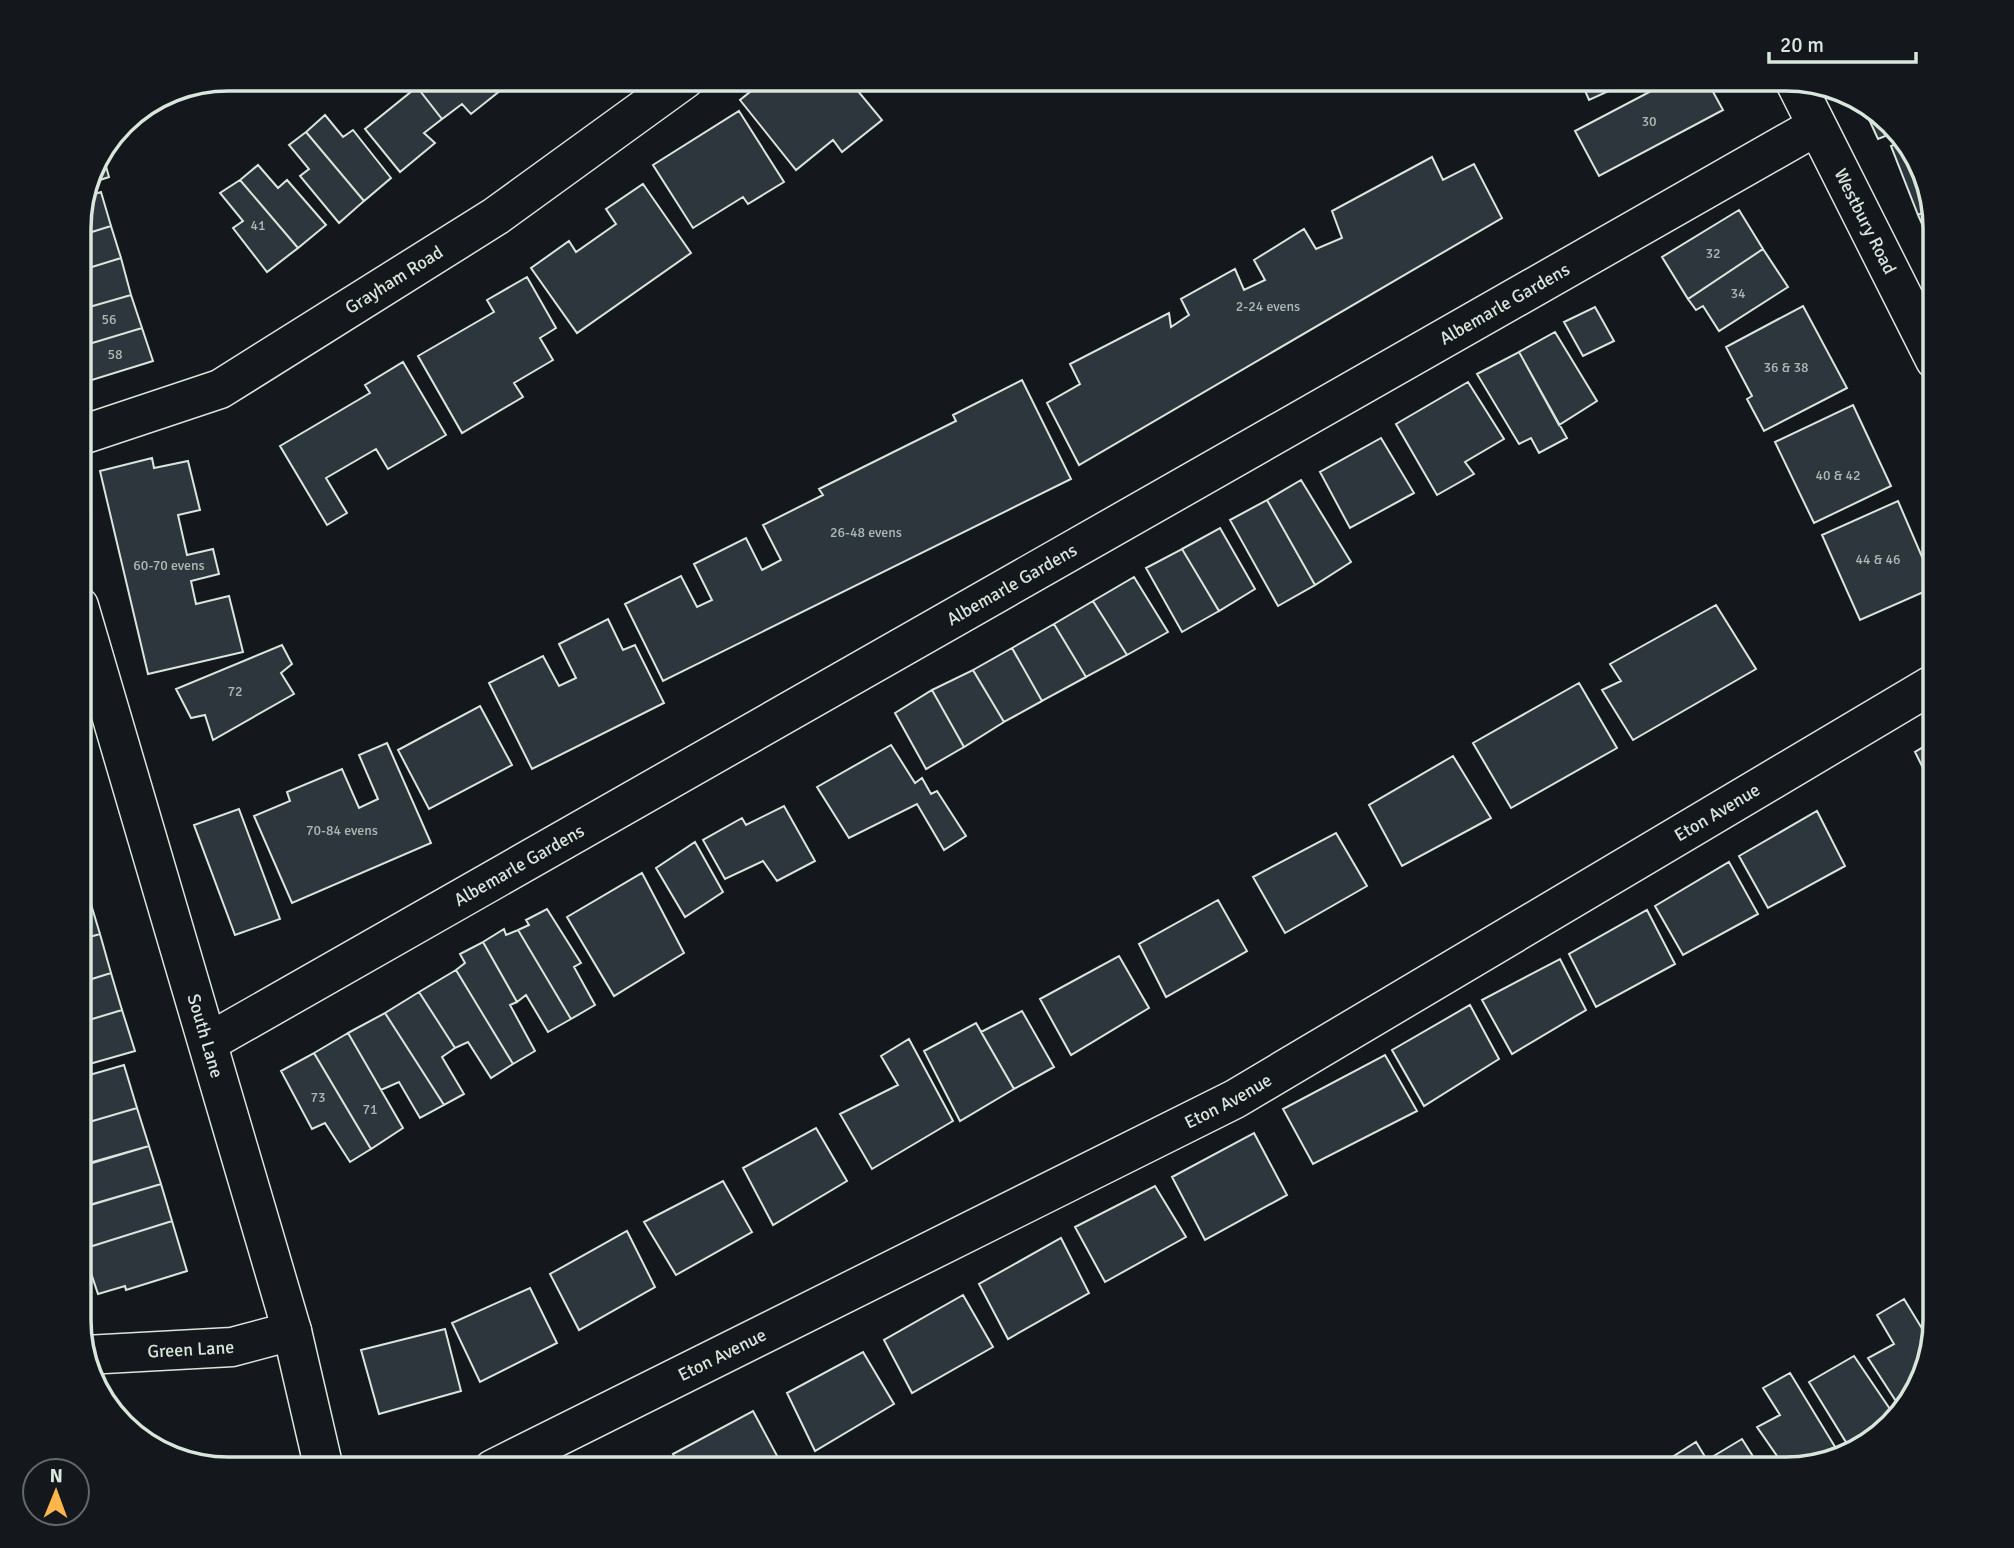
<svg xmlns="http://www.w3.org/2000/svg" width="2014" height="1548" font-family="Signika,sans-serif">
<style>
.building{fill:#2c363c;stroke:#d8e6dc;stroke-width:2}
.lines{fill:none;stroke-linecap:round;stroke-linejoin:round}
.street-casing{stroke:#d8e6dc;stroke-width:41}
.secondary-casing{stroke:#d8e6dc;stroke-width:41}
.street{stroke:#14181c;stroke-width:38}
.secondary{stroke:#14181c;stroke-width:38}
.labels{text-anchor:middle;stroke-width:5;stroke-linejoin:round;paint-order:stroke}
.number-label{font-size:14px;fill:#adbab4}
.street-label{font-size:18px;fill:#d8e6dc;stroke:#14181c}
.rim{fill:none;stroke:#d8e6dc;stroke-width:3.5}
</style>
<rect width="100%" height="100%" fill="#14181c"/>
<path class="building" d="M427 79H500L506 86 471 114 462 104 442 119 417 87Z
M766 79H848L882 120 842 152 833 140 796 170 740 100Z
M865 79H886L875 89Z
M1580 79H1654L1638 86 1635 79 1589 100Z
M1674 79H1706L1723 110 1599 176 1575 131Z
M417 87 442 119 424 133 435 143 400 172 365 129Z
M1862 104 1877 110 1895 132 1878 139Z
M739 111 784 182 748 204 743 197 693 228 653 165Z
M325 115 343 137 353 130 391 178 364 201 306 132Z
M306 132 364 201 339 223 300 176 309 169 289 145Z
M1903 141 1920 161 1931 209 1918 215 1891 146Z
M102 152 109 177 88 184 94 162Z
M1432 157 1443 180 1474 164 1502 218 1079 465 1047 403 1080 384 1070 364 1169 313 1171 327 1189 315 1181 299 1235 269 1244 290 1265 280 1254 260 1304 229 1316 249 1342 238 1332 211Z
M258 165 278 188 287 180 326 225 298 248 240 180Z
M240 180 298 248 267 272 233 228 243 221 220 193Z
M643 184 691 253 577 333 531 268 569 241 576 252 616 224 606 209Z
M101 192 111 226 79 236V217L85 197Z
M1931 209 1935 227V253L1918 215Z
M1739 210 1763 249 1688 299 1662 257Z
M111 226 121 258 79 271V236Z
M1763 249 1788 287 1719 331 1703 306 1696 310 1688 299Z
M121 258 131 295 79 310V271Z
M527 277 556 328 540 338 553 360 514 383 523 397 462 433 418 356 494 312 487 300Z
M131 295 142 328 79 347V310Z
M1803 306 1847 388 1764 431 1747 399 1752 396 1726 347Z
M1595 307 1614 341 1583 356 1564 322Z
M142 328 153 361 79 384V347Z
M1555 332 1597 401 1559 425 1519 352Z
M1519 352 1567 438 1539 453 1531 438 1519 444 1477 374Z
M403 362 446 435 388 469 376 449 326 478 347 513 327 525 280 446 370 393 365 385Z
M1022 380 1071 479 663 681 625 604 681 576 697 607 712 600 694 564 746 538 762 570 781 560 763 525 823 495 819 489 956 421 953 415Z
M1468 382 1504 439 1465 462 1474 474 1437 495 1396 424Z
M1853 405 1891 486 1814 523 1775 442Z
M1381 438 1414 493 1350 528 1320 472Z
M152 458 154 468 188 461 200 510 178 515 187 555 213 549 219 574 191 581 196 604 229 596 243 652 148 674 100 471Z
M1301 480 1351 562 1315 585 1267 500Z
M1267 500 1315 585 1278 606 1230 520Z
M1898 501 1935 587 1860 620 1822 535Z
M1220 528 1255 589 1219 611 1182 549Z
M1182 549 1219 611 1182 632 1146 568Z
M1134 577 1168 632 1127 655 1093 601Z
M1093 601 1127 655 1086 677 1054 624Z
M1716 605 1756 669 1633 740 1602 690 1621 681 1610 664Z
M608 619 623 650 635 645 664 703 532 769 489 683 543 656 559 686 576 678 559 644Z
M1054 624 1086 677 1042 701 1012 648Z
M282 645 292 664 281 673 294 694 213 740 205 715 191 718 176 689Z
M1012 648 1042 701 1004 722 973 670Z
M973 670 1004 722 964 747 932 690Z
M1579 683 1617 748 1511 808 1473 743Z
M932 690 964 747 926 769 895 713Z
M480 706 512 765 429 809 398 750Z
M1935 740V792L1915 752Z
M387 743 431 843 292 903 254 816 290 801 287 792 342 769 359 808 378 799 359 755Z
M891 745 915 783 922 778 931 794 937 791 966 836 944 850 917 804 849 838 817 787Z
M1453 756 1491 818 1402 866 1369 805Z
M784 806 815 861 777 881 763 861 725 879 703 840 742 818 746 825Z
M239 809 280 919 235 935 194 825Z
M1817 811 1845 866 1768 908 1739 856Z
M1336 833 1367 886 1285 933 1253 877Z
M695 842 723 892 685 917 656 868Z
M79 862 85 880 79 882Z
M1729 862 1758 914 1683 955 1655 906Z
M642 873 684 953 614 996 567 917Z
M87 891 100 934 79 940V893Z
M1218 900 1247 951 1166 997 1139 944Z
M547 909 581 963 574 967 595 1005 571 1019 518 930 529 925 526 920Z
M1647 910 1675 964 1596 1007 1569 954Z
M504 929 506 935 518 930 571 1019 548 1032 526 995 517 1002 483 942Z
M100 934 111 973 79 983V940Z
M483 942 517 1002 510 1005 535 1051 513 1064 456 970 465 963 460 954Z
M1119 956 1149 1008 1071 1055 1040 999Z
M1560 959 1586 1010 1512 1054 1482 1000Z
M456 970 513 1064 491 1078 468 1042 455 1048 419 992Z
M111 973 122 1010 79 1023V983Z
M419 992 455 1048 442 1057 464 1094 444 1105 385 1013Z
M1470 1005 1499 1059 1424 1106 1392 1050Z
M122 1010 135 1051 79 1067V1023Z
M1022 1011 1054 1067 1014 1089 981 1032Z
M385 1013 444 1105 420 1118 399 1082 381 1090 348 1033Z
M976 1023 1014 1089 960 1121 924 1051Z
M348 1033 403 1128 371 1149 314 1053Z
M909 1039 953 1121 872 1169 840 1114 898 1085 881 1056Z
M314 1053 371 1149 350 1162 325 1123 312 1129 281 1071Z
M1385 1055 1417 1111 1313 1164 1283 1109Z
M124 1065 137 1108 79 1125V1078Z
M137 1108 149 1146 89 1163 79 1125Z
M816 1128 847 1181 773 1225 743 1168Z
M1254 1133 1287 1195 1205 1240 1172 1177Z
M149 1146 161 1184 84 1207 79 1192V1167Z
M723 1181 752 1232 676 1275 644 1222Z
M161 1184 172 1221 83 1249 79 1234V1208Z
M1155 1186 1186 1237 1105 1282 1075 1227Z
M172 1221 187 1271 126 1290 125 1286 98 1294 83 1249Z
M627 1231 655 1287 579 1330 550 1274Z
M1061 1238 1089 1293 1008 1339 979 1284Z
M530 1288 557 1343 480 1382 452 1323Z
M963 1295 993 1347 912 1393 884 1340Z
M1904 1299 1929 1340 1903 1412 1868 1358 1894 1344 1877 1315Z
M445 1329 461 1391 379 1414 361 1350Z
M863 1352 894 1404 815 1451 787 1393Z
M1854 1356 1896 1418 1849 1447 1809 1382Z
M1790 1373 1840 1455 1836 1458 1786 1469 1757 1427 1780 1415 1763 1388Z
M753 1411 782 1465 774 1469H681L673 1454Z
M1742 1439 1761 1469H1662L1670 1464 1666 1461 1696 1442 1707 1460Z"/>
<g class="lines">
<defs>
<g id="street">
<path id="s1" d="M1795 82 1935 360"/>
<path id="s2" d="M79 436 220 389 496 216 685 79"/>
<path id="s3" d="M209 1042 1815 127"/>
<path id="s4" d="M86 1355 232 1347 292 1331"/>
<path id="s5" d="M493 1469 1235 1099 1935 683"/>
</g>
<g id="secondary">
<path id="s6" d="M79 606 292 1331 324 1469"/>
</g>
</defs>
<use href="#street" class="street-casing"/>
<use href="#secondary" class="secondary-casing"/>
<use href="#street" class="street"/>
<use href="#secondary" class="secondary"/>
</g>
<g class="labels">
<g class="number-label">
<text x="1649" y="126">30</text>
<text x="258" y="230">41</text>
<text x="1713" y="258">32</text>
<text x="1738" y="298">34</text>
<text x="1268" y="311">2-24 evens</text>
<text x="109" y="324">56</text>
<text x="115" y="359">58</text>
<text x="1786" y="372">36 &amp; 38</text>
<text x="1838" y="480">40 &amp; 42</text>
<text x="866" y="537">26-48 evens</text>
<text x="1878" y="564">44 &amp; 46</text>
<text x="169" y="570">60-70 evens</text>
<text x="235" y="696">72</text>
<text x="342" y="835">70-84 evens</text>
<text x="318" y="1102">73</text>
<text x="370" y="1114">71</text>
</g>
<g class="street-label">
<text dy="6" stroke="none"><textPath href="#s1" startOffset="156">Westbury Road</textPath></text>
<text dy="6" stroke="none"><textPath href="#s2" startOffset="354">Grayham Road</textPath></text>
<text dy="6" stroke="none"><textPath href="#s3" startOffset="1491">Albemarle Gardens</textPath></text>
<text dy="6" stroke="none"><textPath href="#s3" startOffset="924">Albemarle Gardens</textPath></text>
<text dy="6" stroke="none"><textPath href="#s5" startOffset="1390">Eton Avenue</textPath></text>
<text dy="6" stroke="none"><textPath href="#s3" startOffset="357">Albemarle Gardens</textPath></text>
<text dy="6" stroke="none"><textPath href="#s6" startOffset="448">South Lane</textPath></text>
<text dy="6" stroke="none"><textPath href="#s5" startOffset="822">Eton Avenue</textPath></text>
<text dy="6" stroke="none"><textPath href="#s4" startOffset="105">Green Lane</textPath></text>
<text dy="6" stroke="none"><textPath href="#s5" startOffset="256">Eton Avenue</textPath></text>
</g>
</g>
<path d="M0 0H2014V1548H0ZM228 91H1786A137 137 0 0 1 1923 228V1320A137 137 0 0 1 1786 1457H228A137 137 0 0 1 91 1320V228A137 137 0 0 1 228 91Z" fill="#14181c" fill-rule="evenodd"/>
<path class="rim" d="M228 91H1786A137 137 0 0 1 1923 228V1320A137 137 0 0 1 1786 1457H228A137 137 0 0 1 91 1320V228A137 137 0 0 1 228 91Z"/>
<g transform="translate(56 1492) rotate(1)"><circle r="33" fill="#14181c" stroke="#626a69" stroke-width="2"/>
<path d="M0-5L12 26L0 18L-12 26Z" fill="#ffb74d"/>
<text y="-10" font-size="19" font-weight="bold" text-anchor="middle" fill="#d8e6dc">N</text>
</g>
<path d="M1769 52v10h147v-10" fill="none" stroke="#d8e6dc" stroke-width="3.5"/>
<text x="1780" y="52" font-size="21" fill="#d8e6dc" stroke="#14181c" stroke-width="5" paint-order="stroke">20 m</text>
</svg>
